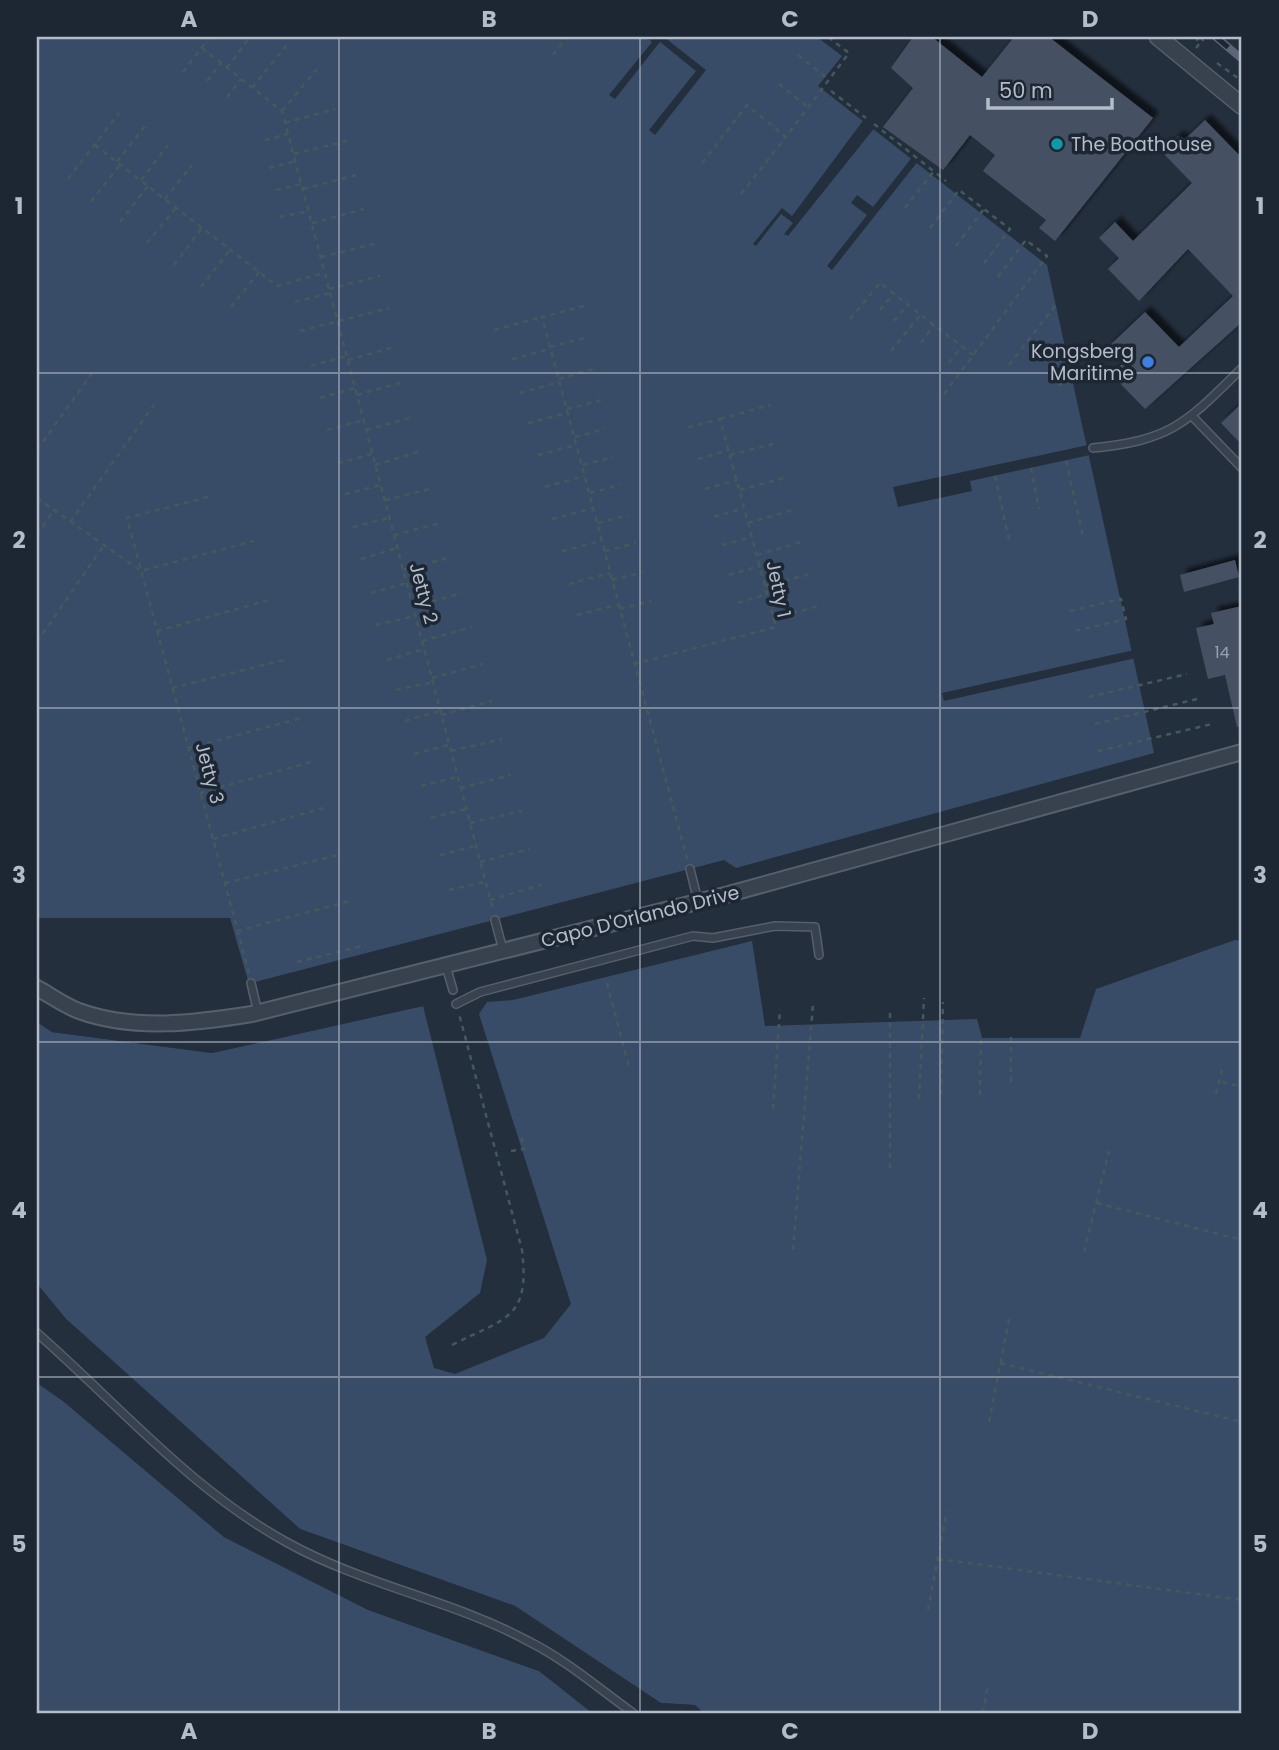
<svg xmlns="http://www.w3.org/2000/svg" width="1279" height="1750" font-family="Poppins,sans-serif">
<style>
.water{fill:#394c67}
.pier{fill:#242f3e}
.building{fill:#455162;filter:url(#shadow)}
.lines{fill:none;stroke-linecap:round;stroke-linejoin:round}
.service-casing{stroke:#565f6c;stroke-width:10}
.minor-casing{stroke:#565f6c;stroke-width:18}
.tertiary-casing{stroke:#565f6c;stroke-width:19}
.path{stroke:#44595c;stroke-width:2.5;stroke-dasharray:5 5;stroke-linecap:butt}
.service{stroke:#38414e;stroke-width:7}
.minor{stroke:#38414e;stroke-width:14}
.tertiary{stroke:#38414e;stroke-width:16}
.rail-casing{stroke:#5a6575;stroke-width:8}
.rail{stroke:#1d2633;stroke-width:5;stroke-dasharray:16;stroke-linecap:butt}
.grid{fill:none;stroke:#b4bcc9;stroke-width:2;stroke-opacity:0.55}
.culture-dot{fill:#0f9aa8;stroke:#1d2633;stroke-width:2.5}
.shop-dot{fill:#3f7fe0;stroke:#1d2633;stroke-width:2.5}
.labels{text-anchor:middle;stroke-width:7;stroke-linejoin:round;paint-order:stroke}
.number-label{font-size:16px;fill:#98a1af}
.poi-label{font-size:19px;fill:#b4bcc9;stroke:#1d2633;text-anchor:start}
.street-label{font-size:19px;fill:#b4bcc9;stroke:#1d2633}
.neatline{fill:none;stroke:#b4bcc9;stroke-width:2.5}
.grid-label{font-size:23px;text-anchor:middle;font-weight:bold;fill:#b4bcc9}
</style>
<defs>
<filter id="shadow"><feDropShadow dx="6" dy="-6" stdDeviation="2" flood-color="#0009"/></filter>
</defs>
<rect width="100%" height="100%" fill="#242f3e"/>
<path class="water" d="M37 37H817L842 56 818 86 1047 265 1154 753 736 868 724 860 247 984 230 918H37Z
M1235 940 1242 941V1713H703L695 1705 661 1703 515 1606 300 1529 66 1319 37 1284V1022L52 1032 212 1053 423 1006 487 1260 480 1293 425 1337 434 1368 455 1374 544 1338 571 1304 479 1014 487 1002 513 1000 752 941 765 1026 977 1019 982 1038H1080L1096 989Z
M37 1383 63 1401 224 1537 369 1610 539 1671 592 1713H37Z"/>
<path class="pier" d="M646 37H664L706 70 655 135 649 130 696 71 660 42 615 99 609 95 652 42Z
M865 118 876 126 788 236 784 234 793 223 781 214 756 246 753 244 782 208 792 216Z
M913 156 919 160 832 270 827 266 867 215 851 203 857 195 873 207Z
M1088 445 1090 455 970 481 972 491 898 507 893 487Z
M1134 650 1136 658 944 701 942 693Z
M37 918H230L249 984 407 943V946L247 988 228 922H37Z
M422 1003 423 1006 212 1053 52 1032 37 1022V1019L53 1029 212 1050Z
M37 1284 66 1319 300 1529 515 1606 660 1703 695 1705 703 1713 694 1708 659 1706 514 1609 298 1532 63 1322 37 1290Z
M37 1380 65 1398 226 1534 370 1607 540 1668 596 1713 539 1671 368 1610 224 1537 63 1401 37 1383Z"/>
<path class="building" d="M913 37H932L982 77 1014 37H1049L1153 118 1055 241 1039 228 1046 220 983 171 995 155 970 135 943 170 883 127 913 88 891 68Z
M1205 120 1242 158V322L1145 409 1111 374 1122 364 1107 348 1145 312 1179 347 1233 296 1188 249 1139 301 1108 269 1119 258 1099 238 1115 222 1133 241 1192 183 1162 152 1178 136 1183 141Z
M1242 403V445L1221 423Z
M1235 560 1239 577 1184 592 1180 575Z
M1242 606V726L1237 727 1225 675 1208 679 1196 628 1214 624 1211 613Z"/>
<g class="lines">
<defs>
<path id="service" d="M1192 416 1242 468
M1093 448C1173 440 1187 422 1242 368
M690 869 698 901
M495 920 503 950
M446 966 453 990
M251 983 258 1013
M456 1004 480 992 693 936 713 938 775 926 815 927 819 955
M37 1333C119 1405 191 1490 288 1543 364 1585 452 1600 528 1641 566 1660 598 1688 633 1713"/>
<path id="minor" d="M37 988C50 995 65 1006 79 1011 134 1031 196 1023 252 1014L729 894 1242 752"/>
<path id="tertiary" d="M1158 37 1242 106"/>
</defs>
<use href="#service" class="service-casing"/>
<use href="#minor" class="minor-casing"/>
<use href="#tertiary" class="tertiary-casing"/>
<path class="path" d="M1200 37 1203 40 1206 37
M202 48 282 111 493 910
M1196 48 1200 43 1197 40 1200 37
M553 55 567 37
M798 55 828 79
M1217 63 1242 81
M227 68 250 37
M183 72 210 37
M207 81 221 63
M779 84 809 108
M252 88 286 46
M831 91 866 118
M227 97 241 79
M282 111 317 69
M285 123 335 109
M874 124 946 181
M265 140 288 134
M95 145 277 286 324 273
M294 154 347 141
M117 162 145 126
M702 163 747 105 786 137 849 53 828 37
M269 168 296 161
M68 179 119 113
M141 180 168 145
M303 189 356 175
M276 190 302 184
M741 194 786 137
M165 199 192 165
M91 201 120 165
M905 208 934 171
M280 217 309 211
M120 222 148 186
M312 223 364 209
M930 228 959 190 1010 229 982 266
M147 243 176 208
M956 246 984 209
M321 257 374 244
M174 265 202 228
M201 287 230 250
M329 289 380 276
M295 302 330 293
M584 306 542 317 687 859
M231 307 259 272
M880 310 894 293
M850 319 880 283 973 355
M894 321 908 304
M37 326V325
M494 330 542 317
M300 331 389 308
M921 343 934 325
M550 347 588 337
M891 351 921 314
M512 359 549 349
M348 360 394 347
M949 363 962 346
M1009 365 1058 302
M311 366 347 356
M559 379 597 368
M1058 385 1078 380
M520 393 559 382
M944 394 1047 256 1026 240 997 278
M357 395 403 382
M320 398 355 388
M567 409 605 399
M720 419 770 405
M528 423 568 413
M327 430 364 420
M366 430 413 417
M575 437 605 429
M37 450 95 369
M538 455 575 445
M730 455 773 444
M698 459 729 450
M1066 461 1083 536
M338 463 372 454
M375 465 421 451
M583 465 613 457
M1031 468 1039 509
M995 476 1010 544
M545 487 584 476
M705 489 737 480
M740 490 784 478
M590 493 620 485
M345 494 381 485
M208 497 127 518 249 973
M37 498 141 571 254 541
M385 500 430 489
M714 517 744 508
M552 519 593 508
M70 522 154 405
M598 523 628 515
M748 523 793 510
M353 527 389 518
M37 535 54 510
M394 535 441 523
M722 545 752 537
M562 551 602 541
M605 551 636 543
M757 555 801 542
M361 559 397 548
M403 570 452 557
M729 575 760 566
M612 580 643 572
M569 584 610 573
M765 586 810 574
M371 593 407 583
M738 603 767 594
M413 607 462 593
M620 609 651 601
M1070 611 1121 599 1126 619 1075 631
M577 615 617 605
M773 618 819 606
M376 625 415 616
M157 631 273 599
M422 641 472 627
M37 642 104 545
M387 660 424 649
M634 664 776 627 720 419 686 428
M432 678 483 664
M172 688 288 659
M396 690 433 682
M1089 697 1187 674
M441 715 492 701
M405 721 440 711
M1095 724 1197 699
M188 748 302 718
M451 751 502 739
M1098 751 1212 724
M414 754 449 745
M421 786 457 777
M460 788 511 775
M200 793 311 762
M431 818 466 809
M470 823 522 811
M213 839 324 808
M440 855 476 846
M480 862 530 849
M225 883 338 855
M449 890 485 882
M490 900 541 885
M237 931 350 901
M297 962 366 945
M607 983 629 1067
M1011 1082V1035
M1222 1082 1242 1087
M941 1094 943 1002
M1216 1094 1222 1070
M980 1095 981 1036
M919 1099 924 998
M773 1109 780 1009
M511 1151 524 1149 521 1136
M890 1168V1009
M1097 1203 1242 1240
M793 1250 813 1004
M1084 1252 1109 1151
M452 1345C507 1317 530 1319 522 1250L459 1014
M1000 1363 1242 1422
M989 1422 1009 1319
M938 1559 1242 1600
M928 1610 947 1511
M983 1713 988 1686"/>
<use href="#service" class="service"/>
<use href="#minor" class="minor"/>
<use href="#tertiary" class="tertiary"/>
<defs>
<path id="rail" d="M1216 37 1242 59"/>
</defs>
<use href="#rail" class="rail-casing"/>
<use href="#rail" class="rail"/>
</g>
<path class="grid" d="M339 37V1713M640 37V1713M940 37V1713M37 373H1242M37 708H1242M37 1042H1242M37 1377H1242"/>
<circle class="culture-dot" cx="1057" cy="144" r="7"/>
<circle class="shop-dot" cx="1148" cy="362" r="7"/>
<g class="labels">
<g class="number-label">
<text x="1222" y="658">14</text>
</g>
<g class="poi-label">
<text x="1071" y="151">The Boathouse</text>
<text x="1134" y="358" text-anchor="end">Kongsberg<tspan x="1134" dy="22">Maritime</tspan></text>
</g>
<g class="street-label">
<text transform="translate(779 589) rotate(78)" y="7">Jetty 1</text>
<text transform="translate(424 593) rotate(75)" y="7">Jetty 2</text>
<text transform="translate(210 773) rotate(75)" y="7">Jetty 3</text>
<text transform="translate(640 916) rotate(-14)" y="7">Capo D'Orlando Drive</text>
</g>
</g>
<rect width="1279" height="1750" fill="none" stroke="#1d2633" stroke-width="77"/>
<path d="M988 98v10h124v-10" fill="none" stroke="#b4bcc9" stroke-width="3.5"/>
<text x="999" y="98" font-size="21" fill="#b4bcc9" stroke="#1d2633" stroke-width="5" paint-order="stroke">50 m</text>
<rect x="38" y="38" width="1202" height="1674" class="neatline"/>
<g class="grid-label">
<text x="189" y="27">A</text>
<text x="489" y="27">B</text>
<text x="790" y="27">C</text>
<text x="1090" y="27">D</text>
<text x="19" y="214">1</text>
<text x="1260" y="214">1</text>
<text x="19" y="548">2</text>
<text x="1260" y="548">2</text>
<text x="19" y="883">3</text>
<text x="1260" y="883">3</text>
<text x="19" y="1218">4</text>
<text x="1260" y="1218">4</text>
<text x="19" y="1552">5</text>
<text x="1260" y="1552">5</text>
<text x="189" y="1739">A</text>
<text x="489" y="1739">B</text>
<text x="790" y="1739">C</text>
<text x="1090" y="1739">D</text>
</g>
</svg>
